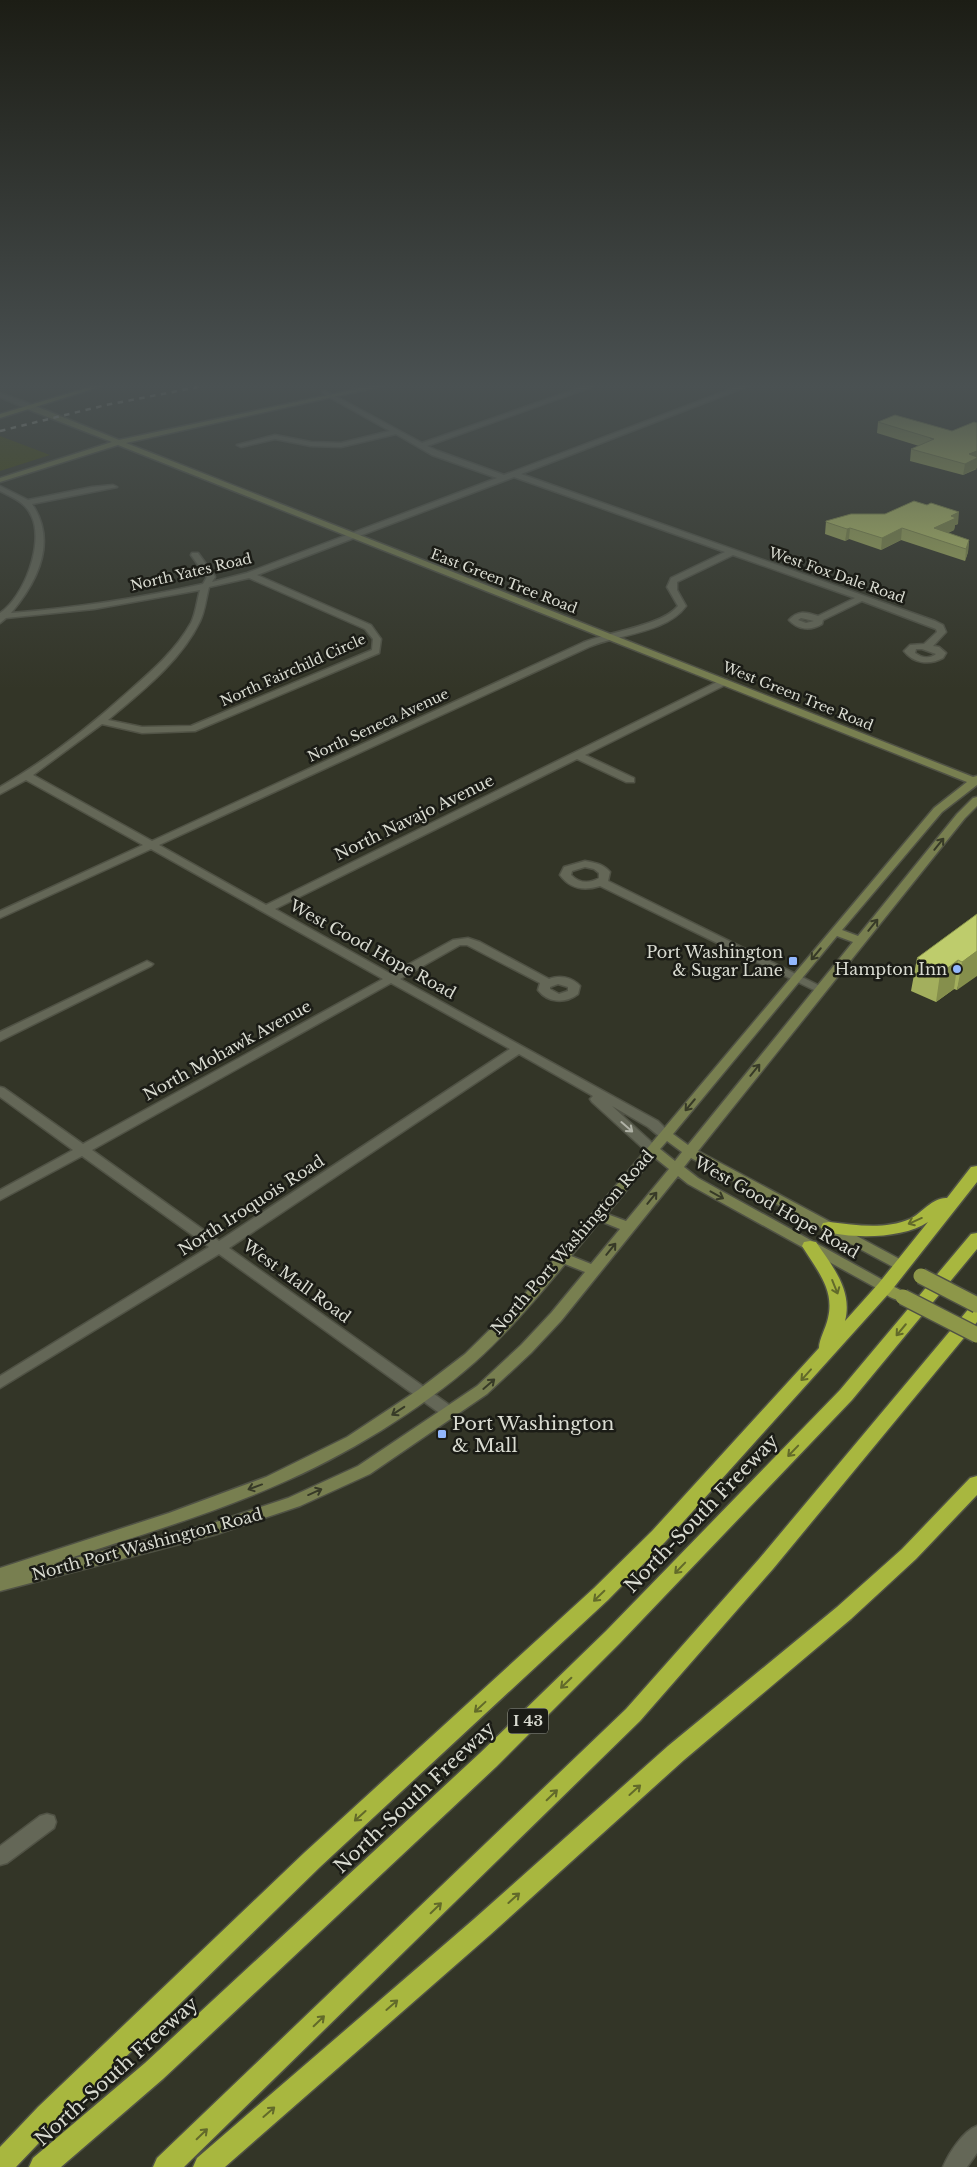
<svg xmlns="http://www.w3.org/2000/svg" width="977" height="2167" font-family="'Libre Baskerville',serif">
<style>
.green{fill:#414806}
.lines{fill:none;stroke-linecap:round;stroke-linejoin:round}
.street-casing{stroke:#505245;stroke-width:3}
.secondary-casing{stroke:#505245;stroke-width:3}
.primary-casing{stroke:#505245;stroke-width:3}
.highway-casing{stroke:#505245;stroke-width:3}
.street{fill:#646757;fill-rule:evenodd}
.secondary{fill:#787f50;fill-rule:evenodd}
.primary{fill:#8d9749;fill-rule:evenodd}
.highway{fill:#a8b73f;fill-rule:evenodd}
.rail{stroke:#b3b5aa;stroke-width:2.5;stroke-dasharray:5.5 5.5;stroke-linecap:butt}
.primary-bridge-casing{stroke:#505245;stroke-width:18;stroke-linecap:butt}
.primary-bridge{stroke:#8d9749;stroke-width:15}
.wall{fill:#a3af5d}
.shaded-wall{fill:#858f4c}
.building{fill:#becc6c;stroke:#858f4c}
.oneway{stroke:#373a27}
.oneway2{stroke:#b0b2a6}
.oneway3{stroke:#626a2a}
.poi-dot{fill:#92b7fd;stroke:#1b1c16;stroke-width:2}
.labels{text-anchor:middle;stroke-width:5;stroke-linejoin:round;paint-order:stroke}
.far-street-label{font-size:14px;fill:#d9dbd1;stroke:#1b1c16}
.shield{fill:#1b1c16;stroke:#a0a299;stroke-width:1}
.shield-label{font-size:15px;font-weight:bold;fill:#d9dbd1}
.street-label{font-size:16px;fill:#d9dbd1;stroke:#1b1c16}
.poi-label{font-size:16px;fill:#d9dbd1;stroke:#1b1c16;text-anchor:end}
.near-poi-label{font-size:19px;fill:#d9dbd1;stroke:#1b1c16;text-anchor:start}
.near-street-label{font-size:19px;fill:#d9dbd1;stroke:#1b1c16}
</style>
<rect width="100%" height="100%" fill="#333527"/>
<path class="green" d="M0 436 50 455 0 471Z"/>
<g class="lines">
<defs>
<path id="street" d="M585 386H594L427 446 438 451 504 475 739 386H748L521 474 935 621 943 625 946 632 933 646 939 647 946 653 943 658C930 665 914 664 904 651L910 645 924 644 937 632 936 629 862 601 823 620 822 624C811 631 798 630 789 620 798 610 806 612 818 616L855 598 733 555 677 582V590L686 606C667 633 618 634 589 647L159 845 266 905 721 680H727V684L585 755 634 778V782H626L577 759 275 909 391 974 453 940 468 938 480 942 549 979C560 975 572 977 580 986L578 994C565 1004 548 1003 538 990L540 983 467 945H460L400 979 658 1121 671 1134 670 1137H660L648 1127 612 1106 659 1149 652 1153 647 1152 592 1102 590 1099 593 1096 519 1054 229 1248 455 1409 458 1413 455 1417 450 1419 445 1417 219 1254 0 1388V1376L209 1247 82 1156 0 1200V1190L73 1150 0 1097V1087L4 1088 83 1144 383 979 151 849 0 918V911L143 845 26 780 0 794V787C47 760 89 727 129 691 152 671 176 650 191 623 196 613 197 600 200 590L94 609 6 618 0 623V613C24 597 44 544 32 517 26 502 13 498 0 491V486L28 500 92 487 113 485 117 487 32 504C57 541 38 581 11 613 76 608 140 598 203 584L207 577 191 555 192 553H198L214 575 215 577 212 582 247 573 497 478 432 455 396 434 341 447 311 446 275 439 241 447 237 445 275 435 311 442 341 443 390 431 322 393V391H326L422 443ZM514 477 725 552 671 578 667 587 678 606C662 626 607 632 582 643L152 841 33 775 102 724 142 733 195 731 379 653 381 639 371 625 257 575ZM249 578 365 629 373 639 372 650 191 726 142 727 108 720C141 692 181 661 200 621 205 611 206 598 209 587ZM801 618 814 621 806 623 798 620ZM916 649H922L936 654C930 659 922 658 915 653ZM391 983 510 1049 219 1241 92 1150ZM558 984 568 987V991L559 994 550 989V987Z
M0 393 33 405 34 407 27 409 0 397Z
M585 861C596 863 603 864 610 872L608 881 826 989 824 991H816L600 886C584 891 570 889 560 875L564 867ZM585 867 594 869 599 873V878C589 884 579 883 571 875L572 871Z
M147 961 153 964 151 966 0 1041V1032Z
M47 1814 54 1816 56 1822 54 1828 7 1863 0 1865V1846L40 1816Z
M977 2126V2153L967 2167H943C949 2153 963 2131 977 2126Z"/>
<path id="secondary" d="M371 386H382L126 443 973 777 977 776V785L942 812 842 930 858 936 957 814 973 798 977 797V806L965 818 698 1151 907 1263 909 1266 907 1269H897L691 1158 684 1167 698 1178 890 1284 892 1287 890 1290H880L688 1184 678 1176 561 1321 531 1353 487 1394 370 1474 300 1506 214 1535 0 1591V1568L169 1513 266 1477 347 1437 418 1390 465 1354 517 1303 934 808 967 782 118 445 0 482V478L112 442 27 409V405H33L119 440ZM837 936 853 942 688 1145 673 1134ZM667 1141 682 1152 675 1161 660 1149ZM654 1157 669 1169 626 1221 607 1214ZM600 1221 620 1229 591 1264 571 1256ZM565 1264 585 1272 551 1313 521 1345 477 1386 358 1466 288 1498 213 1523 52 1564C127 1539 204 1517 277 1485 343 1457 422 1409 475 1362 508 1332 537 1298 565 1264Z"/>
<path id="primary" d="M93 386H102L0 418V414Z
M885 1282 908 1294 910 1297 908 1300C899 1303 883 1295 878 1287L880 1284Z"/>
<path id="highway" d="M977 1166V1182L891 1291 666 1541 608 1600 320 1867 56 2125 16 2167H0V2147L38 2107 304 1853 594 1588 652 1531 819 1348C819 1339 826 1328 828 1318 835 1289 816 1269 802 1246L804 1242 810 1241 816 1242C832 1266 853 1290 845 1321L879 1283 928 1222C903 1239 852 1239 823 1231L821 1227 823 1223 829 1222C856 1225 884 1230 910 1219 922 1213 933 1197 947 1198L971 1167Z
M977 1233V1249L852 1400 620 1643 496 1767 163 2079 61 2167H29L33 2158 145 2063 480 1753 606 1631 840 1390 971 1234Z
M977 1304V1322L773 1569 640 1721 184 2167H153L157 2158 626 1709 759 1559 971 1306Z
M977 1476V1495L916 1559 851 1619 684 1760 490 1935 225 2167H193L197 2158 474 1919 668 1746 837 1607 902 1549 970 1478Z"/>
</defs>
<use href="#street" class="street-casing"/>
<use href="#secondary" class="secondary-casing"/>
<use href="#primary" class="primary-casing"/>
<use href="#highway" class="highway-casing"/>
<use href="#street" class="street"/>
<use href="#secondary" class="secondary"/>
<use href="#primary" class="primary"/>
<use href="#highway" class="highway"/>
<path class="rail" d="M0 431 106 405 203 386"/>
<defs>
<path id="primary-bridge" d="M921 1276 977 1305
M903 1297 977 1335"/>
</defs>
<use href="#primary-bridge" class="primary-bridge-casing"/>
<use href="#primary-bridge" class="primary-bridge"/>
</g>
<path class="wall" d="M895 415 977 469 963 475 910 461 911 449 919 446 877 433 878 422Z
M826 521 958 524 955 525 954 530 948 533 969 540 968 552 965 561 901 540 881 550 849 539 845 541 825 534Z
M977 914 957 990 954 989 936 1002 911 991 917 958Z"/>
<path class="shaded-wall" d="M977 451V468L963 475 965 464 969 454Z
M959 512 958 524 955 525 954 530 935 539 934 528 951 516Z
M850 528 849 539 845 541 847 529Z
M902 528 901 540 881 550 882 538Z
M969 540 968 552 965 561 966 549Z
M977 951V976L957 990 962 962Z
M958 960 954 989 936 1002 940 974Z"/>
<path class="building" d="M895 415 952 431 974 422 977 423V451L969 454 977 457V458L965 464 911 449 934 439 878 422Z
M914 501 927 505 931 503 959 512 951 516 956 518 934 528 969 540 966 549 902 528 882 538 850 528 847 529 826 522V521L851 514H885Z
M977 914V951L962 962 958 960 940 974 916 962 920 960 917 958Z"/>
<defs><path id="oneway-shaft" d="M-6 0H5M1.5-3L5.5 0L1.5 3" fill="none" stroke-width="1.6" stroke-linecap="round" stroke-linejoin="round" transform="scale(1.25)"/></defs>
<g class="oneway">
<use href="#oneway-shaft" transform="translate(939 844) rotate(-51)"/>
<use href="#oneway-shaft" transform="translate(873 925) rotate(-51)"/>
<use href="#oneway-shaft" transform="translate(816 954) rotate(130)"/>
<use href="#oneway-shaft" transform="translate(755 1070) rotate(-51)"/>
<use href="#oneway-shaft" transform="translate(690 1105) rotate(130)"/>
<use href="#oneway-shaft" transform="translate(717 1195) rotate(29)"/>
<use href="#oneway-shaft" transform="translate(652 1198) rotate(-51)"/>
<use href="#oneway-shaft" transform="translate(611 1249) rotate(-51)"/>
<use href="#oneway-shaft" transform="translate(489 1384) rotate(-41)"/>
<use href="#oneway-shaft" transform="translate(398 1411) rotate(147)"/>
<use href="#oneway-shaft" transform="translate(255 1487) rotate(160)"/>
<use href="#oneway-shaft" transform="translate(315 1492) rotate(-24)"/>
</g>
<use class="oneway2" href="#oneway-shaft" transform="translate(627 1127) rotate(41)"/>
<g class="oneway3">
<use href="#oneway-shaft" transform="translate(915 1221) rotate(156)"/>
<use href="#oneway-shaft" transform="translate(835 1287) rotate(68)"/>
<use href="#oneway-shaft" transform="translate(901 1330) rotate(130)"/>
<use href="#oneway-shaft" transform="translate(806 1375) rotate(132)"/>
<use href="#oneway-shaft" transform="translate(793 1451) rotate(134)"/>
<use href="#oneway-shaft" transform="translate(680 1568) rotate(134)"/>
<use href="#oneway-shaft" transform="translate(599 1596) rotate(136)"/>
<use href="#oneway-shaft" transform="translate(566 1683) rotate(136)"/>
<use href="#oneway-shaft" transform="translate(480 1707) rotate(137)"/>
<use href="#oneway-shaft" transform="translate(635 1790) rotate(-42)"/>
<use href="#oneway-shaft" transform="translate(552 1795) rotate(-44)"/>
<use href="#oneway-shaft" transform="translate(360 1816) rotate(138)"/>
<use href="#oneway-shaft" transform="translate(514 1898) rotate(-42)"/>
<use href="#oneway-shaft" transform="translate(436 1908) rotate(-44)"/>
<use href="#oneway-shaft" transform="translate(392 2005) rotate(-41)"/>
<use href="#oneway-shaft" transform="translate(319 2021) rotate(-44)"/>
<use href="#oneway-shaft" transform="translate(269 2112) rotate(-41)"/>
<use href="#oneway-shaft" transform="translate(202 2134) rotate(-44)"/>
</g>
<linearGradient id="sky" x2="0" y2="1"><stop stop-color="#1c1d15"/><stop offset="0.56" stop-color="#4a5152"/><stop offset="1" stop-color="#4a5152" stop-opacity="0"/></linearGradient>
<rect width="977" height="689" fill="url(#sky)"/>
<g class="poi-dot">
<rect x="788" y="956" width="10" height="10" rx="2.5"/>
<circle cx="957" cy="969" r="5"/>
<rect x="437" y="1429" width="10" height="10" rx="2.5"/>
</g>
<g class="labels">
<g class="far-street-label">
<text transform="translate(191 572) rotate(-13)" y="5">North Yates Road</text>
<text transform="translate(837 575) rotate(19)" y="5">West Fox Dale Road</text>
<text transform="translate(504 581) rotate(21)" y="5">East Green Tree Road</text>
<text transform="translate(293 670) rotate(-24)" y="5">North Fairchild Circle</text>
<text transform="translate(798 696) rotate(22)" y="5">West Green Tree Road</text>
<text transform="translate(378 725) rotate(-25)" y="5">North Seneca Avenue</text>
</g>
<rect class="shield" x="508" y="1708.5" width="40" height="25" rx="4"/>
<g class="shield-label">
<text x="528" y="1726">I 43</text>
</g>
<g class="street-label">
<text transform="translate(414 817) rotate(-26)" y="6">North Navajo Avenue</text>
<text transform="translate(373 949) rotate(29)" y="6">West Good Hope Road</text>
<text transform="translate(227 1050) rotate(-29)" y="6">North Mohawk Avenue</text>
<text transform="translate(251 1205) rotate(-33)" y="6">North Iroquois Road</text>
<text transform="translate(777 1207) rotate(30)" y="6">West Good Hope Road</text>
<text transform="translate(572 1242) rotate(-49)" y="6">North Port Washington Road</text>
<text transform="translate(297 1281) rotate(36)" y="6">West Mall Road</text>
<text transform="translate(147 1544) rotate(-15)" y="6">North Port Washington Road</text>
</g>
<g class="poi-label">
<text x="783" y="958">Port Washington<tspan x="783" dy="18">&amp; Sugar Lane</tspan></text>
<text x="947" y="975">Hampton Inn</text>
</g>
<g class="near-poi-label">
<text x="452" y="1430">Port Washington<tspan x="452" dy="22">&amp; Mall</tspan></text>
</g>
<g class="near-street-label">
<text transform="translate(701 1513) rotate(-46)" y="7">North-South Freeway</text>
<text transform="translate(414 1797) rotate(-43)" y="7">North-South Freeway</text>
<text transform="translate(116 2071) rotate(-42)" y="7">North-South Freeway</text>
</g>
</g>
</svg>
